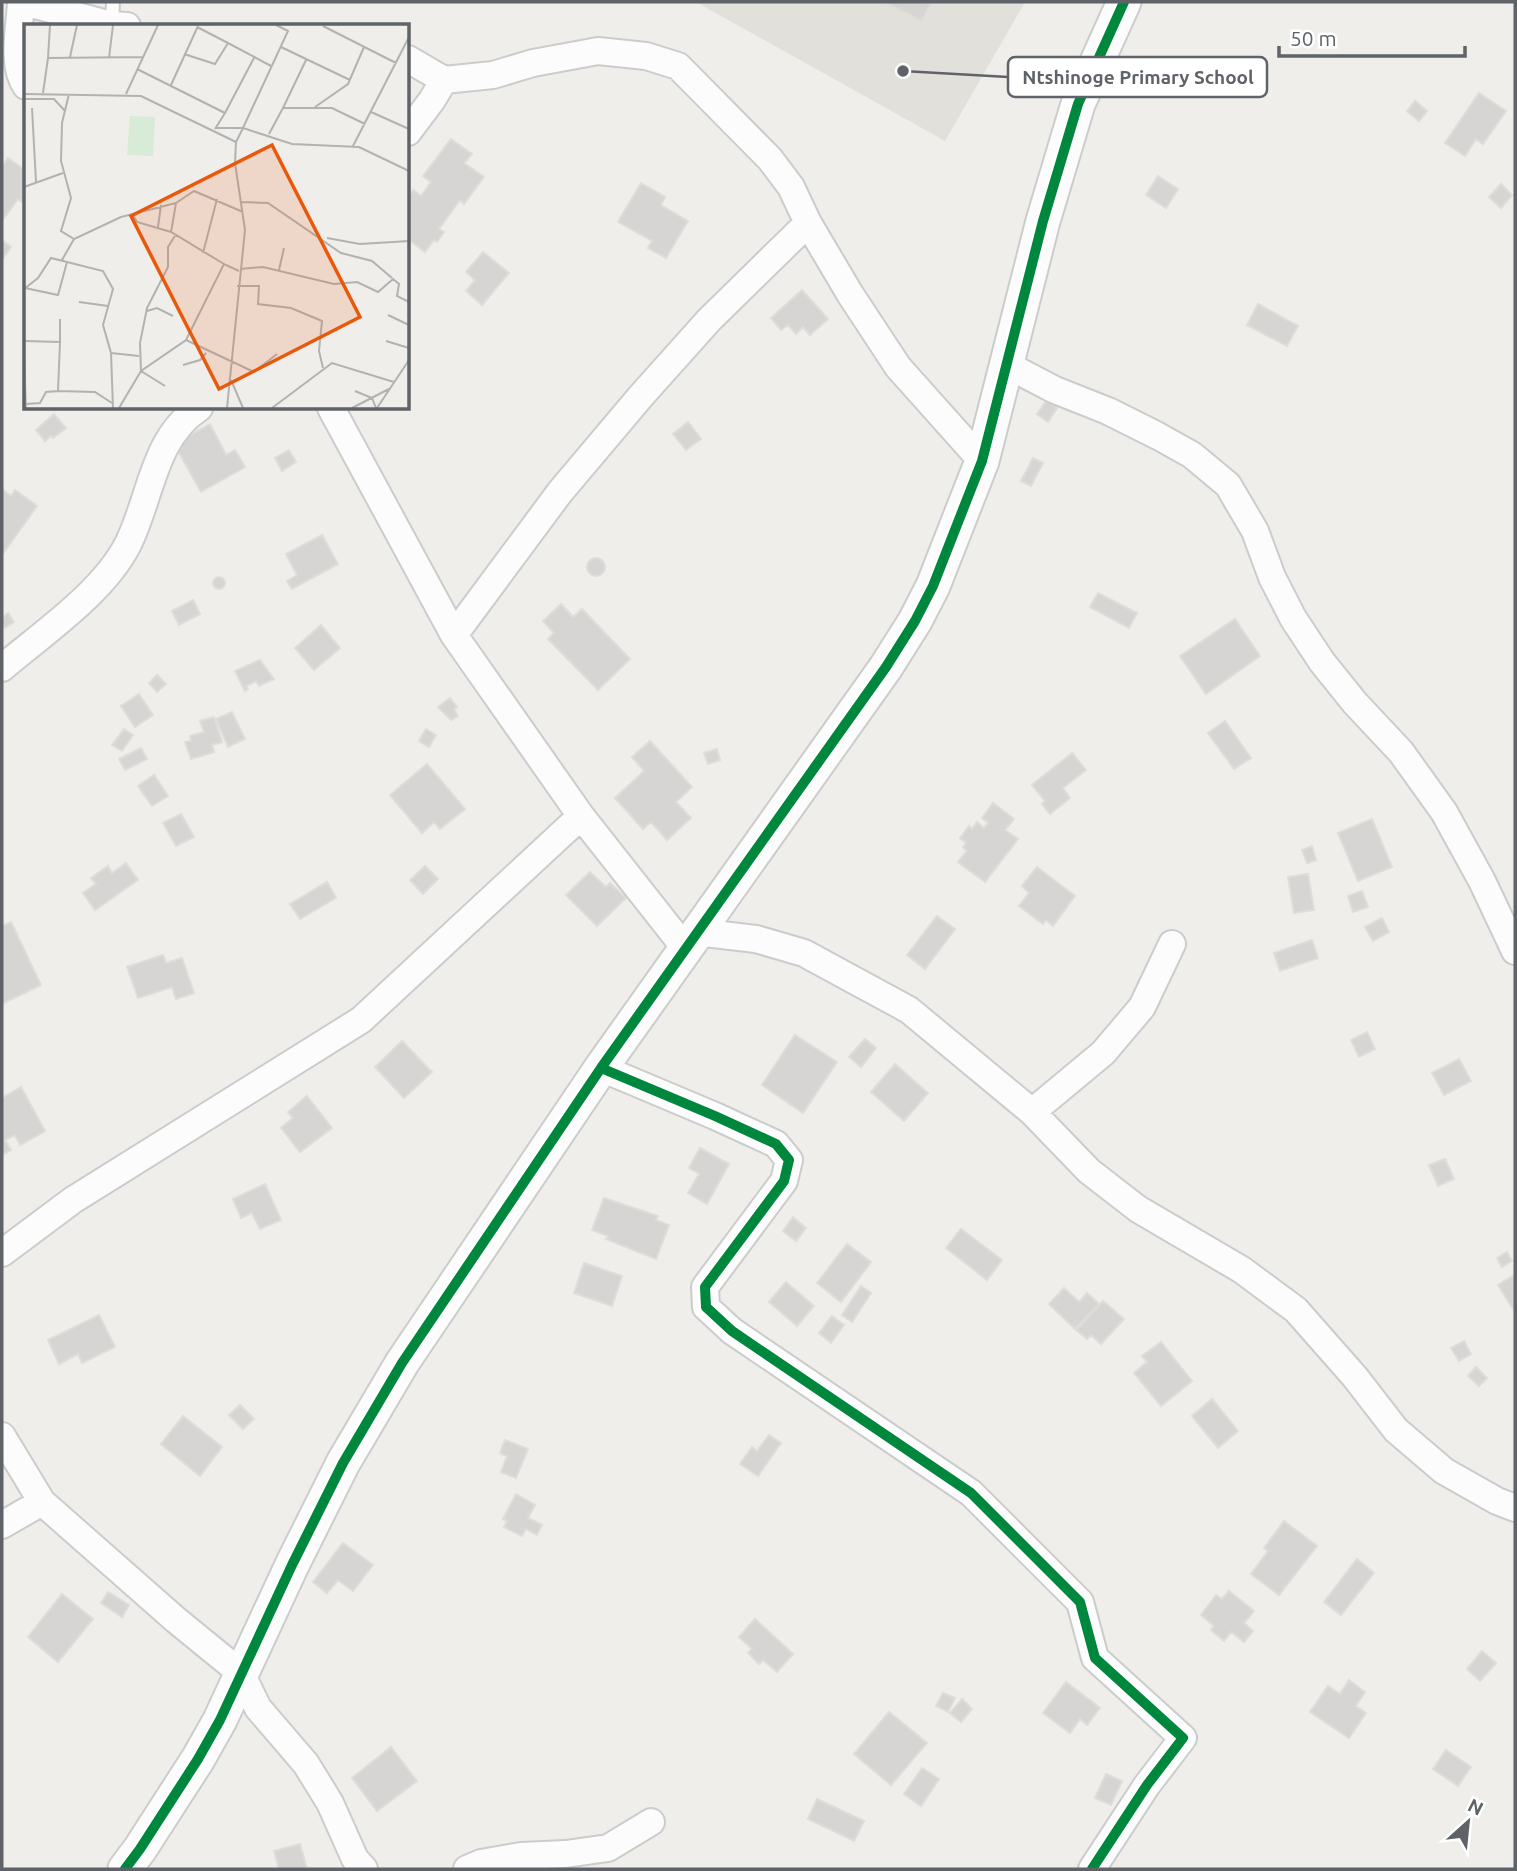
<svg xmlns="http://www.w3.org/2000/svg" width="1517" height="1871" font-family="Ubuntu,sans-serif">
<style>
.education{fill:#e2e0da}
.building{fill:#d6d5d3;stroke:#deddd9;stroke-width:2}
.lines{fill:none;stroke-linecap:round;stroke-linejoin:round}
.service-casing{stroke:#cbcccc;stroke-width:16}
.minor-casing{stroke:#cbcccc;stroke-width:30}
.tertiary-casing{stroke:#cbcccc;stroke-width:37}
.service{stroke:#fdfcfc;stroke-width:12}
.minor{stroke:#fdfcfc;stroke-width:26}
.tertiary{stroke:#fdfcfc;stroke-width:33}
.cycleway-casing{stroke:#fff;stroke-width:15}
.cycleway{stroke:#00873e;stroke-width:10}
.inset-road{fill:none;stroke:#b1b2b2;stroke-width:2}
.view{fill:#e8590c;fill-opacity:0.15;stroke:#e8590c;stroke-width:3.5}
.inset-edge{fill:none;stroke:#5f6368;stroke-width:3.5}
.leader{fill:none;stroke:#5f6368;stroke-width:2.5}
.callout-dot{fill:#5f6368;stroke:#fff;stroke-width:2.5}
.callout{fill:#fff;stroke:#5f6368;stroke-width:2.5}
.callout-label{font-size:19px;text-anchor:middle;font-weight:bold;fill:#5f6368}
</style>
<rect width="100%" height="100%" fill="#efeeea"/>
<path class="education" d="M696 2H1025L945 141Z"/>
<path class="building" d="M884 2H932L922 21Z
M1479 93 1506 111 1483 144 1476 139 1465 156 1445 143Z
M1415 101 1427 111 1419 121 1407 111Z
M451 139 472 154 464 163 484 177 464 204 460 200 439 229 444 232 437 242 434 240 425 252 408 239V197L413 190 421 196 431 182 423 176Z
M8 158 26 171V205L18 199 2 221V166Z
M1158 176 1178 189 1166 208 1146 195Z
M641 183 665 197 661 205 688 221 666 258 648 248 652 241 618 222Z
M1501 184 1512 195 1501 208 1489 197Z
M2 240 11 247 2 260Z
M483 252 509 273 482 305 466 291 475 280 466 272Z
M802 290 828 319 810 335 803 327 796 334 788 325 781 330 771 318Z
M1258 304 1298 326 1287 346 1247 325Z
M1046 401 1057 408 1048 422 1037 414Z
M54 414 66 428 53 438 51 436 45 441 36 430Z
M688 422 701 439 686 450 673 434Z
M210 424 226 455 235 450 245 467 201 492 174 444Z
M289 450 296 462 282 471 275 458Z
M1033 458 1043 463 1031 486 1021 481Z
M2 489 11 496 15 490 37 506 2 555Z
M322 535 338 564 292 589 287 581 297 575 286 554Z
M587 567a9 9 0 1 1 18 0a9 9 0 1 1-18 0Z
M213 583a6 6 0 1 1 12 0a6 6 0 1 1-12 0Z
M1098 593 1137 613 1129 628 1090 607Z
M193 600 200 614 179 625 172 611Z
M561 604 573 617 582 609 630 659 598 690 548 639 554 633 543 621Z
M8 613 14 622 5 628 2 624V618Z
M1235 619 1260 656 1206 694 1180 656Z
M321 625 340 648 314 670 295 648Z
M260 660 274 679 259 686 256 681 246 686 248 689 245 691 235 671Z
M157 675 166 684 157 692 149 683Z
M139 694 153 715 135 727 121 706Z
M450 698 457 707 454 710 458 716 451 720 438 707Z
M232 712 245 739 228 747 216 719Z
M214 717 222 742 212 745 214 752 191 759 185 742 191 741 190 736 204 732 200 721Z
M1225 721 1251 758 1234 769 1208 733Z
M124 729 133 735 122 751 112 745Z
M426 729 436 735 429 747 419 741Z
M650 741 692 787 676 802 691 818 667 840 651 822 643 829 615 798 644 771 632 757Z
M141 748 147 759 125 770 119 759Z
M717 749 720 760 708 764 704 753Z
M1072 753 1086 770 1063 788 1070 798 1050 814 1042 804 1045 801 1032 785Z
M427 764 465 809 440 829 434 822 422 833 390 795Z
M154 775 168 796 152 806 138 786Z
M993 803 1014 819 1005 830 1018 839 985 882 958 862 967 851 963 847 966 843 960 838 969 826 972 829 977 822 984 828 988 823 982 818Z
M181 814 194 837 176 846 163 823Z
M1372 819 1392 867 1358 881 1338 833Z
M1312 846 1316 860 1307 863 1302 850Z
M126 863 138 880 95 910 83 893 96 884 91 878 108 866 112 873Z
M425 866 438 879 423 894 410 880Z
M1037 867 1075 896 1053 926 1046 920 1043 924 1019 906 1029 893 1022 886Z
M590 872 606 887 610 883 626 898 597 926 566 895Z
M1308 874 1314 910 1294 913 1288 877Z
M327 882 336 898 300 919 290 904Z
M1362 891 1368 907 1353 912 1348 896Z
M937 916 955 929 925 969 907 955Z
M1382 918 1389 932 1373 941 1365 927Z
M11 922 41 985 2 1004V926Z
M1312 940 1318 958 1280 971 1274 953Z
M163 955 166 963 182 958 194 993 176 999 172 987 138 998 127 967Z
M1367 1032 1375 1049 1359 1057 1351 1040Z
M795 1035 837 1062 803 1113 762 1085Z
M865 1039 876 1048 861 1067 849 1057Z
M402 1041 432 1072 404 1098 375 1067Z
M1459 1059 1471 1081 1444 1095 1432 1073Z
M895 1064 928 1093 904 1121 871 1092Z
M21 1087 45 1131 20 1145 15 1135 5 1140 11 1150 2 1155V1098Z
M307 1096 332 1128 300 1152 281 1128 293 1118 288 1112Z
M700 1148 729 1164 707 1204 688 1193 699 1174 689 1168Z
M1445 1159 1454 1179 1438 1186 1429 1165Z
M265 1184 281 1220 260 1229 252 1213 241 1218 233 1199Z
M604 1198 658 1216 656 1220 669 1225 656 1259 606 1239 608 1236 592 1230Z
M793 1217 806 1228 796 1241 783 1231Z
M961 1229 1002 1260 987 1280 946 1248Z
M847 1244 871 1262 841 1302 817 1283Z
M1507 1252 1512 1261 1502 1267 1497 1258Z
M584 1263 622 1276 612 1306 574 1293Z
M1514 1275 1515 1277V1312L1498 1285Z
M786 1282 814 1306 797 1326 769 1302Z
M861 1286 871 1293 852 1322 842 1315Z
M1064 1288 1079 1302 1087 1293 1099 1304 1075 1329 1049 1304Z
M1103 1301 1124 1319 1101 1344 1091 1335 1087 1339 1076 1330Z
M99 1315 115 1347 82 1363 78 1354 59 1364 48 1340Z
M832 1316 844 1325 831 1343 819 1333Z
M1464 1341 1471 1354 1459 1361 1451 1348Z
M1161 1342 1192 1381 1161 1406 1134 1373 1147 1362 1142 1356Z
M1476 1367 1487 1378 1479 1386 1468 1376Z
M1212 1399 1238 1431 1218 1448 1192 1416Z
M240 1405 254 1419 243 1429 229 1415Z
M183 1416 222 1447 200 1476 161 1444Z
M769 1435 781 1443 758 1476 740 1464 752 1447 757 1451Z
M505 1440 528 1449 516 1478 501 1472 507 1456 500 1453Z
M516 1494 535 1505 528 1518 542 1525 537 1535 526 1529 522 1536 504 1527 507 1521 503 1519Z
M1284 1521 1317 1546 1279 1595 1251 1574 1268 1551 1264 1548Z
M343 1543 373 1565 353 1591 338 1580 327 1593 313 1582Z
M1357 1559 1374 1573 1341 1615 1324 1602Z
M1229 1591 1254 1611 1244 1623 1253 1631 1244 1642 1231 1632 1224 1641 1211 1630 1214 1626 1201 1615 1216 1595 1222 1599Z
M108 1592 129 1605 122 1617 101 1603Z
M62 1594 93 1619 58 1662 28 1637Z
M755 1619 793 1654 777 1672 763 1660 759 1664 748 1653 752 1649 739 1637Z
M1482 1651 1496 1663 1480 1681 1467 1669Z
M1349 1680 1365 1692 1356 1706 1366 1713 1349 1738 1310 1712 1328 1686 1340 1694Z
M1066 1682 1100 1708 1087 1725 1080 1719 1070 1733 1043 1713Z
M943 1693 955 1698 948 1712 936 1706Z
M962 1699 972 1709 961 1722 950 1713Z
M889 1712 927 1743 891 1785 854 1754Z
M391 1747 417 1781 377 1811 352 1778Z
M1446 1750 1471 1767 1458 1786 1433 1769Z
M922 1768 939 1779 921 1806 904 1794Z
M1106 1774 1122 1781 1111 1805 1095 1798Z
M817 1799 864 1821 854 1841 808 1819Z
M300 1844 307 1869H279L274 1851Z"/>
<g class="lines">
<defs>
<path id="service" d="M112 25 113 2"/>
<path id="minor" d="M21 2C20 27 11 65 26 86
M23 2 112 25 127 26
M408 59 444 80
M408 132 432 100 444 80 493 75 533 63 598 51 646 56 678 66 770 159 791 187 808 223 850 294 898 367 982 461
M1005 364 1055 390 1108 411 1158 436 1192 455 1228 485 1255 531 1272 577 1293 618 1322 662 1355 703 1401 752 1444 812 1482 881 1515 951
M331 408 454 635 581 816
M454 635 560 492 641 396 709 320 808 223
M2 668C43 633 103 593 128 544 151 498 153 438 199 408
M696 932 756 939 804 953 909 1010 1032 1112 1089 1171 1138 1209 1242 1270 1296 1310 1355 1377 1396 1430 1444 1471 1497 1501 1515 1508
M601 1068 715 1116 776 1144 789 1160 784 1181 705 1287 706 1307 732 1331 971 1493 1080 1602 1095 1658 1183 1738 1147 1785 1092 1869
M1032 1112 1103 1053 1142 1007 1172 944
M2 1253 73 1200 361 1020 581 816 685 948
M2 1436 42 1502 176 1620 241 1673 258 1708 306 1764 330 1803 355 1859 364 1869
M2 1525 42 1502
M467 1869 481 1863 521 1856 566 1854 608 1848 651 1822"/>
<path id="tertiary" d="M125 1869 140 1849 198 1759 220 1720 292 1565 343 1463 402 1363 601 1068 886 667 915 621 933 586 982 461 1043 221 1078 104 1124 2"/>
</defs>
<use href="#service" class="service-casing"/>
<use href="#minor" class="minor-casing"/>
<use href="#tertiary" class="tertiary-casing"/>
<use href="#service" class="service"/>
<use href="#minor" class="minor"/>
<use href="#tertiary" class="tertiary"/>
<defs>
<path id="cycleway" d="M601 1068 715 1116 776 1144 789 1160 784 1181 705 1287 706 1307 732 1331 971 1493 1080 1602 1095 1658 1183 1738 1147 1785 1092 1869
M125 1869 140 1849 198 1759 220 1720 292 1565 343 1463 402 1363 601 1068 886 667 915 621 933 586 982 461 1043 221 1078 104 1124 2"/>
</defs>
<use href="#cycleway" class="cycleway-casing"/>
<use href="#cycleway" class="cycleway"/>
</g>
<g transform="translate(24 24)">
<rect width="385" height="385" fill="#efeeea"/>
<path d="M106 92 131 93 129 132 103 131Z" fill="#d8ebd6"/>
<path class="inset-road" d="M299 2 372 39M204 19 247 42M257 23 326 56M160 30 191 40 204 19 173 3M46 33 53 1M24 34 26 1M85 34 89 1M113 45 201 89 191 105M147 61 174 2M19 69 24 34 119 33M0 70 117 72 212 118M45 70 38 99 37 137 47 174 37 207 50 215M102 70 134 1M0 75H30L41 87M291 83 324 60 340 23M8 84 12 158M259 84 282 36M347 88 385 105M201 89 231 32M192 104H219L264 7 252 1M245 110 259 84H308L341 100M329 122 385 13M0 163 39 149M217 178 244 179 317 229 348 237 368 254M109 191 113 198 147 208 200 240M134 203 137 181M147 208 152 179 170 167 219 188M303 214 336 220 385 217M179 229 193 175M38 236 50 215 97 193 152 179M216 245 239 243 310 260 333 258 354 268 369 255 375 260 373 272 385 278M255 246 260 224M213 262H235L234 280 267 284 298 297 295 327 299 344M1 264 34 271 43 238M0 265 14 254 27 234 79 247 89 265 79 301 87 329 89 384M55 278 84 282M123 287 133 284 149 292M364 291 385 301M162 316 230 348 253 330M0 317 36 318 34 367 22 368 16 379 2 380M362 317 385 324M36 318V295M87 329 115 332M0 332 2 384M159 341 176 336 182 329M207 356 219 384M141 362 117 347 116 319 123 284 144 243V223L152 210M34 367 71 368 88 379M331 367 348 374 352 384M95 384 117 347 162 316 200 240 215 247M203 384 221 206 211 139 212 118 219 104 268 120 335 123 385 147M248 384 308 339 370 358M328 384 365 365M353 384 385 336"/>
<path class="view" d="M248 121 336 293 195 365 107 192Z"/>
<rect width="385" height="385" class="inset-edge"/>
</g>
<path class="leader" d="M903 71L1008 77"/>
<circle class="callout-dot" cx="903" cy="71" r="7"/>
<rect class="callout" x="1008" y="57" width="259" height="40" rx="7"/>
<g class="callout-label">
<text x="1138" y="84">Ntshinoge Primary School</text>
</g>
<rect width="1517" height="1871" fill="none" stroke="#5f6368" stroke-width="7"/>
<g transform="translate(1468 1822) rotate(27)" stroke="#ffffff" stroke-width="5" paint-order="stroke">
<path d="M0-5L12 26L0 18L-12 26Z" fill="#5f6368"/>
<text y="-10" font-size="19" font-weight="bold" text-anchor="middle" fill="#5f6368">N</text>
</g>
<path d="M1279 46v10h186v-10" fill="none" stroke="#5f6368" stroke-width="3.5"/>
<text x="1290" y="46" font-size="21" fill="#5f6368" stroke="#ffffff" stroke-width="5" paint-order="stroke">50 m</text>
</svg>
